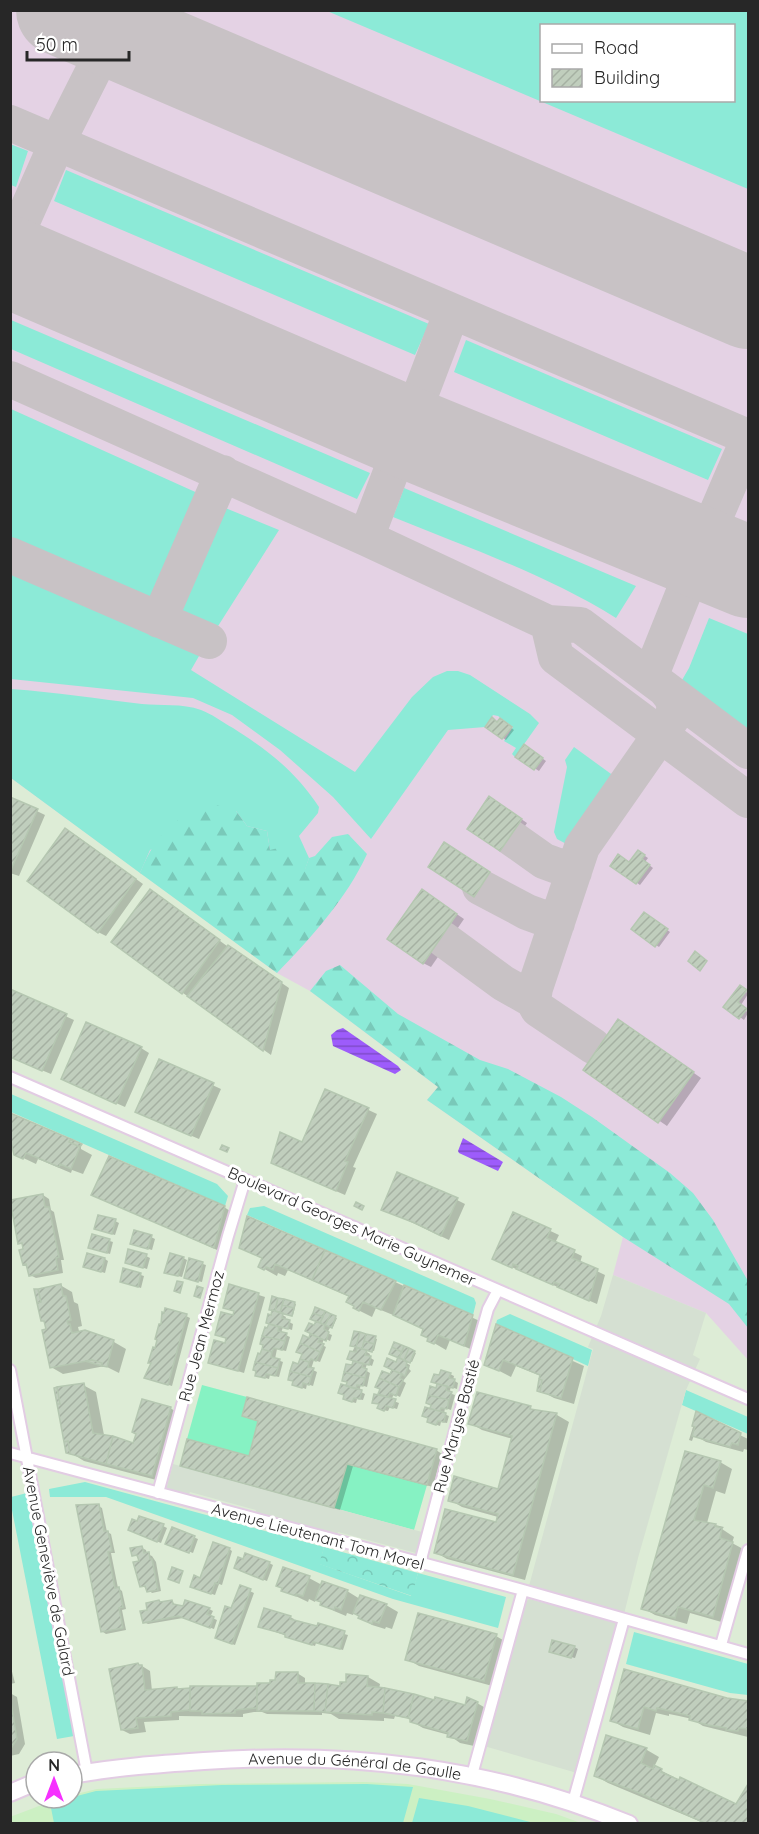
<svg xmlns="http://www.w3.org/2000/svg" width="759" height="1834" font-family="Quicksand,sans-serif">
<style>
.education{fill:#ccf0c3}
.airport{fill:#e4d2e4;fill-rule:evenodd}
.grass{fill:#8cead7;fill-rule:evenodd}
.forest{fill:url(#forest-firs)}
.park{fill:url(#park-crowns)}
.pitch{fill:#86f2c3}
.plaza{fill:#d5e0d2}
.water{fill:url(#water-rules)}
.shadow{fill:#0003}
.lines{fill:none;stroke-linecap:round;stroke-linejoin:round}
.taxiway{stroke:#c8c2c5;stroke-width:36}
.runway{stroke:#c8c2c5;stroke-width:92}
.building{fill:url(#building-hatch);stroke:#b5c7b1;stroke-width:1.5}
.street-casing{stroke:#e2cce3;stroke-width:14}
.secondary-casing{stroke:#e2cce3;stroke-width:20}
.street{stroke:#fff;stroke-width:10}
.secondary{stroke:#fff;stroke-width:16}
.labels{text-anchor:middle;stroke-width:6;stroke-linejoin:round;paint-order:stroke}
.street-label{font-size:16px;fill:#272727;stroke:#fff}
</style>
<defs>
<pattern id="forest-firs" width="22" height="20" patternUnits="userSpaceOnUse" patternTransform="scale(1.5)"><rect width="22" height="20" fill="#8cead7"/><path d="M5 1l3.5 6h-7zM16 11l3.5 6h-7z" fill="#79c9b9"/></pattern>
<pattern id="park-crowns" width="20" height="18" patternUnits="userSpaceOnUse" patternTransform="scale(1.5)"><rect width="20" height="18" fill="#8cead7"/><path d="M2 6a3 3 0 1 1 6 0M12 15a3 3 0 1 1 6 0" fill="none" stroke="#79c9b9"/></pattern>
<pattern id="water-rules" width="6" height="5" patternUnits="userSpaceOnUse" patternTransform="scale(1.5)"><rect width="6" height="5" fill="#9d5cfb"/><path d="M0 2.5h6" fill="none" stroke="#804ccb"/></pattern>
<pattern id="building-hatch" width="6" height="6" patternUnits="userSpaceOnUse" patternTransform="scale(1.5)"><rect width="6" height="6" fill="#c0cebd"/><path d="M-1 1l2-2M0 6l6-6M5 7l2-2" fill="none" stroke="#a5b1a2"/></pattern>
</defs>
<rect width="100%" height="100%" fill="#ddecd6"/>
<path class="education" d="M364 1782 408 1784 490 1799 556 1814 581 1823 11 1824 10 1817 60 1798H72V1795L97 1789 201 1784Z"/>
<path class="airport" d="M11 11H748V1360L706 1313 613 1275 623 1237 427 1100 438 1087 310 991 277 973 11 778ZM542 26H734V100H542Z"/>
<path class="grass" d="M327 11H748V189ZM542 26H734V100H542Z
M10 144 28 151 16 187 11 185Z
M66 170 429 324 415 355 54 201Z
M11 320 370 473 357 499 11 349Z
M466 340 722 449 708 480 454 372Z
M11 409 202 495 205 499 155 610 11 546Z
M404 488 636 586 616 618C547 575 469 548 393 517Z
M218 505 279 530 213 634 170 615Z
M11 566 203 649 191 670 355 772 412 697 433 677 447 671H458L470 675 530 714 539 723 515 757 512 754 516 748 504 741 513 727 498 716 493 715 485 727 448 730 371 839 333 797 280 750 232 715 193 698 11 679Z
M709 618 748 634V740L678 687 689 668Z
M11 689C55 692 98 699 142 704 161 706 182 703 201 710 212 714 222 722 233 728 269 751 295 771 319 807L318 813 299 836 309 858 305 870 270 850 267 831 247 826 236 811 150 850 140 873 11 778Z
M574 747 618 779 583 830 574 848 557 839 554 832 567 767 565 760Z
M11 1094 217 1184 228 1196 225 1206 11 1112Z
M264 1206 474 1298 476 1303 473 1315 247 1215 250 1208Z
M510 1314 592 1350 588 1366 496 1324 497 1320Z
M686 1390 748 1417V1434L682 1405Z
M85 1482 324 1547 320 1564 411 1596 418 1573 506 1597 498 1628 393 1599 106 1497H50L49 1489Z
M27 1493 74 1736 57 1739 11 1505V1497Z
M634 1632 748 1664V1695L730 1693 626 1664Z
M367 1784 413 1787 403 1823H54L50 1803 96 1791 222 1785Z
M419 1798 468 1806 534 1823H412Z"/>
<path class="forest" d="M210 803 236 811 247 826 267 831 270 850 286 846 305 869 309 858 315 856 332 837 348 834 367 854C347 898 310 939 277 973L140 873C156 834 172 819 210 803Z
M340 965 398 1014 480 1060 508 1069 561 1097 592 1117 670 1173 693 1193 713 1220 748 1281V1328L729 1304 623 1237 427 1100 438 1087 310 991 326 971Z"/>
<path class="park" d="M324 1547 418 1573 412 1596 319 1564Z"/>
<path class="pitch" d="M202 1385 247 1397 242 1416 258 1421 249 1456 187 1439Z
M347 1464 427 1485 414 1530 334 1508Z"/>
<path class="plaza" d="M613 1275 706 1313 693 1355 700 1359 686 1390 638 1558 624 1614 529 1586 593 1349 588 1347 601 1316Z
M173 1464 422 1532 416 1553 338 1532 336 1537 255 1515 256 1510 190 1492 188 1496 166 1490Z
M529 1599 615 1621 618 1627 577 1773 484 1746 524 1603Z"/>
<path class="water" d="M343 1028 398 1066 401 1070 395 1074 333 1046 331 1035 337 1030Z
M463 1138 503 1162 498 1171 459 1153 458 1151Z"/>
<path class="shadow" d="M504 722 514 730 506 740 503 738Z
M528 748 546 761 539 771 517 757Z
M10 798 45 815 19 876 10 873Z
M495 801 527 823 507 853 469 828Z
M74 834 143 884 106 936 98 932Z
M450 848 495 877 480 899 475 895Z
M639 852 648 858 645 862 653 868 640 885 612 866 630 864Z
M158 896 227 946 289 988 271 1055 183 993Z
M430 896 464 919 431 967 423 963Z
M648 916 670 932 659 947 656 945Z
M744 989 748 994 741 1005 748 1013 744 1020 726 1007Z
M10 991 74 1020 51 1074 10 1057Z
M627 1026 701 1078 667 1126 585 1070Z
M141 1048 149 1053 125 1107 71 1083Z
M160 1061 221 1089 199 1139 145 1116Z
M326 1090 377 1114 353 1167 356 1168 345 1195 281 1167 302 1144Z
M81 1145V1149L92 1155 83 1174 72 1170 71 1173 38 1159 36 1164 15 1154Z
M93 1194 224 1207 236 1215 226 1254Z
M43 1195 49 1199 51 1210 54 1212 64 1260H61L63 1273 36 1278 30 1275 29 1267 24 1264 25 1250 24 1246 20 1243Z
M457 1200 465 1204 449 1240 383 1209Z
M514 1214 559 1235 555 1243 582 1256 580 1263 605 1275 597 1304 502 1263Z
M115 1221 119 1223 115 1235 99 1230Z
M93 1236 113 1242 110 1254 94 1249Z
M151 1237 155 1239 152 1250 132 1244Z
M241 1247 395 1282 484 1323 477 1352 450 1340 446 1350 429 1340 425 1329 394 1314 393 1315 376 1308 372 1317 354 1308 350 1297 288 1270 285 1276 278 1273 277 1276 259 1266 263 1259Z
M146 1256 150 1258 147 1269 126 1262Z
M183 1258 187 1260 182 1277 170 1274Z
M105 1259 108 1261 105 1273 89 1268Z
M190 1260 206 1265 202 1282 189 1279Z
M124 1270 144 1276 141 1288 121 1281Z
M60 1285 72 1292 74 1302 78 1304 82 1326 78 1327 79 1331 114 1342 126 1349 119 1373 105 1366 63 1374 51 1367 47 1330 46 1323 42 1320Z
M230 1286 265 1297 244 1373 209 1362 226 1344 228 1339 217 1335 234 1317 236 1312 224 1307Z
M273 1298 296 1304 293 1315 279 1313 286 1317 285 1320 293 1324 292 1330 283 1327 281 1333 290 1337 286 1351 277 1349 275 1359 283 1362 279 1377 270 1375 269 1379 256 1375 257 1371 255 1369 264 1345 262 1343 266 1329 268 1330 270 1324 268 1322 269 1316H272L274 1310 270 1309Z
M316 1309 337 1318 333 1327 331 1326 327 1333 332 1335 330 1341 324 1338 322 1345 326 1347 320 1362 314 1360 311 1369 317 1372 313 1386 307 1384 306 1389 294 1385 299 1366 318 1321Z
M186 1316 190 1318 172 1386 146 1378 162 1326Z
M497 1327 584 1366 574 1404 554 1398 541 1391V1376L516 1366 511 1377 486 1364Z
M355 1332 377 1339 374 1351 362 1349 370 1354 369 1357 374 1360 372 1366 367 1364 365 1370 370 1373 367 1387 361 1385 359 1391 365 1394 363 1400 357 1399 356 1403 348 1401V1382L343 1380 353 1367 354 1361 349 1359 355 1346Z
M395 1344 416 1353 412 1362 405 1360 404 1362 410 1365 409 1369 411 1371 403 1381 406 1383 400 1397 394 1394 391 1400 399 1403 397 1409 390 1407 388 1411 382 1410 380 1405 374 1402 391 1376 399 1357Z
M450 1374 454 1376 453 1380 458 1383 457 1389 451 1387 449 1393 455 1395 451 1410 445 1408 444 1414 449 1416 447 1423 441 1422 440 1426 432 1423 431 1411 439 1384 433 1382Z
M83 1385 96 1392 104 1435 134 1445 170 1408 182 1415 164 1482 84 1461 71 1453Z
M530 1408 537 1412 557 1415 569 1422 525 1580 447 1559 435 1552 497 1524 498 1517 462 1507 450 1500 499 1490 513 1439 482 1430 470 1423Z
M697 1414 748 1439V1450L744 1449 743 1452 706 1442 694 1435 692 1441 689 1440Z
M244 1416 436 1450 442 1454 433 1487 353 1466 340 1510 187 1468 181 1465 250 1458 260 1422Z
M686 1453 720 1462 732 1469 725 1494 716 1491 707 1523 724 1527 722 1529 734 1537 732 1543 745 1550 725 1623 690 1613 687 1624 655 1615 643 1608Z
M98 1506 102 1508 107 1532 111 1534 115 1553H111L118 1588 122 1591 126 1609 122 1610 126 1630 106 1634 103 1632Z
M163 1526 167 1528 161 1543 146 1537Z
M172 1529 198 1539 193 1553 171 1545Z
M142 1548 146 1550 147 1554 152 1556 156 1562 161 1591 152 1593 147 1588 141 1586 139 1557 133 1555Z
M229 1549 232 1551 222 1585 219 1584 215 1595 195 1588Z
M269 1563 273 1565 267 1581 239 1570Z
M309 1578 322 1585 347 1591 360 1599 386 1605 398 1612 392 1629 386 1627 385 1629 372 1625 354 1612 353 1615 347 1613 346 1616 334 1611 316 1599 315 1602 309 1599 308 1602 283 1590Z
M241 1587 254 1593 235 1645 220 1640Z
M172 1601 176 1606 209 1609 213 1611 210 1617 217 1620 214 1629 183 1618 148 1624 144 1622 149 1611 162 1603Z
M290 1617 294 1619 293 1621 348 1635 343 1650 316 1643 315 1646 264 1628Z
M496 1636 508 1643 496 1687 419 1666 407 1659Z
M574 1647 578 1649 575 1658 555 1653Z
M10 1664 15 1683 10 1684Z
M142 1666 150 1671 152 1691 177 1688 180 1690 259 1687 272 1684 297 1673 305 1678V1685L341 1687 368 1677 380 1684 379 1689 466 1707 477 1703 489 1710 479 1747 460 1743 449 1735 423 1728 411 1721 412 1719 395 1716 394 1719 384 1718V1721L339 1719 331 1714 322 1713V1715L267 1714 262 1712H254L243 1714V1717L179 1716V1720L144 1722 146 1732 130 1734 122 1730Z
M625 1671 727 1700 748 1703V1737L703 1726 692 1719 679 1716 669 1714V1716L656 1713 650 1735 623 1727 611 1720Z
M10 1693 17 1697 25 1744 19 1754 10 1756Z
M607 1737 647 1750 659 1757 654 1767 674 1777 673 1779 736 1806 748 1787V1824H706L608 1783 596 1776Z"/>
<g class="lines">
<path class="taxiway" d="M10 123 748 437
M10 249 57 143 124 10
M10 379 366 538 548 623 580 625 748 751
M366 538 452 311
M10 555 209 641
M159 620 223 473
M548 623 556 657 748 800
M650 677 700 552 748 440
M510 837 544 861 574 872
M480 887 527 912 557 923
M443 939 503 983 533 1000
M593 1046 538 1009 533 1000 535 988 582 847 672 718C677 705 673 697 664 688"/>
<path class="runway" d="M62 10 748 303
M10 262 406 432 748 572"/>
</g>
<path class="building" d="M492 717 497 722 500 718 512 727 502 739 485 727Z
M524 744 543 758 534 770 515 757Z
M489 796 522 819 500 851 467 829Z
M10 797 38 809 10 872Z
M65 828 136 879 98 933 27 881Z
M444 842 490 872 474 897 428 867Z
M638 850 645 855 642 859 650 865 636 884 610 866 618 854 629 862Z
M150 889 220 940 182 994 111 942Z
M422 889 457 914 423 964 387 939Z
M644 912 668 929 655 947 631 929Z
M228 945 282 982 263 1051 187 996Z
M695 951 707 961 700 971 688 961Z
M740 985 747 990 738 1002 747 1009 739 1019 723 1007Z
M10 989 67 1014 42 1071 10 1057Z
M618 1019 694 1072 658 1123 583 1070Z
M86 1022 142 1047 116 1104 61 1079Z
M159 1059 214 1083 191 1136 135 1112Z
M325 1089 369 1108 345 1161 348 1162 336 1191 271 1163 280 1132 302 1142Z
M10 1113 71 1139 69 1142 80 1147 71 1169 60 1164 59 1167 26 1153 23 1159 14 1155 10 1138Z
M71 1139 82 1144 80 1147 69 1142Z
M222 1145 229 1148 227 1152 220 1149Z
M109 1156 225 1206 214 1248 91 1195Z
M397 1172 458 1198 441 1236 415 1223 381 1210Z
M43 1194 45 1207H49L59 1257 56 1258 58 1270 29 1276 26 1264 23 1265 19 1250 23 1249 22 1243 18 1244 10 1200Z
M356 1202 364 1206 362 1210 354 1206Z
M513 1212 551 1229 547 1238 575 1250 572 1258 598 1269 589 1301 557 1287 559 1284 554 1282 553 1285 516 1269 518 1266 513 1264 512 1268 492 1259Z
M98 1215 116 1219 112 1234 94 1229Z
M247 1216 325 1250 312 1280 275 1264 273 1270 266 1267 264 1270 258 1267 262 1258 239 1248Z
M134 1230 152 1235 148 1249 130 1244Z
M92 1234 110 1239 107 1253 88 1248Z
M128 1249 147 1254 143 1268 125 1263Z
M325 1250 396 1281 381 1310 363 1302 359 1311 353 1308 354 1306 346 1302 349 1296 312 1280Z
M87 1253 105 1258 101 1272 83 1267Z
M170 1253 184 1257 178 1276 164 1273Z
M189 1258 203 1262 198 1282 184 1278Z
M123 1268 141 1273 138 1287 120 1282Z
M177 1281 183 1282 180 1293 174 1291Z
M61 1284 63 1296H66L71 1320 67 1321 68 1324H70L72 1333 85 1330 114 1340 107 1367 102 1366V1363L92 1360 50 1368 42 1330 46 1329 44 1321H41L37 1303 41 1302 38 1289Z
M229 1284 259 1293 238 1371 208 1363 214 1340 225 1343 226 1338 215 1335 221 1312 233 1315 234 1311 223 1308Z
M404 1285 473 1315 464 1346 438 1335 434 1344 427 1341 428 1338 421 1335 423 1329 393 1315Z
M197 1286 203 1288 200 1298 194 1296Z
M34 1289H38L41 1302 37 1303Z
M272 1296 278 1298 275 1311 269 1310Z
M278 1298 284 1299 280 1313 275 1311Z
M284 1299 295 1302 294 1308 282 1305Z
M282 1305 294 1308 292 1316 280 1313Z
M315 1307 325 1311 323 1317 313 1313Z
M165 1308 187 1314 168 1385 144 1378 151 1363H148L153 1347 155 1348 157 1340 155 1339 159 1324H161L162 1312 164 1313Z
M272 1310 283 1313 282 1318 290 1320 288 1329 266 1323 268 1314 271 1315Z
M325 1311 331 1314 325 1325 320 1323Z
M313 1313 323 1317 320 1323 310 1319Z
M331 1314 336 1316 332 1328 325 1325Z
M316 1321 325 1325 324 1329 329 1332 326 1341 305 1331 309 1323 314 1325Z
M269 1324 279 1327 278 1331 287 1333 285 1341 262 1336 265 1327 267 1328Z
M496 1324 573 1358 561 1398 540 1392 542 1380 539 1379 540 1375 503 1360 499 1371 484 1365Z
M354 1331 360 1332 356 1347 350 1346Z
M360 1332 366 1334 362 1349 356 1347Z
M310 1334 320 1338 318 1342 324 1344 320 1352 300 1343 303 1335 309 1338Z
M366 1334 376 1336 374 1344 364 1341Z
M262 1336 285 1341 282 1350 274 1348 272 1352 262 1349 263 1345 260 1344Z
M364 1341 374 1344 372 1352 362 1349Z
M394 1342 404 1346 402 1352 392 1347Z
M300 1343 320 1352 316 1361 311 1359 309 1362 300 1359 302 1354 296 1352Z
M404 1346 409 1348 404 1360 399 1358Z
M392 1347 402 1352 399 1358 389 1354Z
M357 1348 367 1350 365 1355 371 1356 369 1365 347 1359 350 1351 356 1352Z
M409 1348 415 1351 410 1363 404 1360Z
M262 1349 272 1352 271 1357 280 1359 278 1368 255 1362 258 1353 260 1354Z
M398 1357 407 1362 406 1366 408 1367 405 1376 384 1366 387 1358 396 1362Z
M300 1359 309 1362 308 1367 314 1368 311 1377 290 1371 293 1362 298 1364Z
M92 1360 102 1363V1366L85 1361Z
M353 1361 363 1364 362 1367 367 1369 365 1378 344 1372 346 1364 352 1365Z
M255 1362 278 1368 275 1376 266 1374 265 1378 255 1376 256 1371 253 1370Z
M392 1370 402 1374 400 1378 403 1380 399 1387 379 1378 382 1371 390 1374Z
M441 1370 451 1373 449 1378 455 1379 453 1388 431 1382 434 1374 439 1375Z
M290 1371 311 1377 309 1385 303 1383 302 1388 292 1385 293 1381 288 1380Z
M344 1372 365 1378 363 1386 357 1385 356 1389 346 1386 347 1382 342 1381Z
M379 1378 399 1387 396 1396 390 1393 388 1397 378 1394 380 1389 375 1387Z
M539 1379 542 1380 540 1392 537 1391Z
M84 1383 93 1433 113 1436 106 1464 70 1454 68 1441 64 1442 57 1404H60L57 1387Z
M341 1384 362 1390 360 1399 354 1398 352 1402 343 1399 344 1395 338 1393Z
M437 1384 447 1386 446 1390 452 1392 449 1400 428 1395 430 1386 436 1388Z
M57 1387 60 1404H57L54 1388Z
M477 1392 531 1406 530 1409 557 1413 513 1575 434 1553 445 1509 496 1522 498 1514 448 1501 454 1476 498 1489 512 1436 468 1424Z
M374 1394 396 1399 393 1408 386 1406 384 1411 377 1408 379 1404 372 1403Z
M428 1395 449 1400 447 1409 441 1408 440 1411 430 1409 431 1405 426 1403Z
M247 1397 437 1449 427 1485 347 1464 334 1508 180 1466 187 1439 249 1456 258 1421 242 1416Z
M142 1399 171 1407 152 1476 106 1464 113 1436 133 1443 136 1434 132 1432Z
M425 1407 446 1413 444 1422 438 1421 436 1425 427 1422 428 1418 422 1416Z
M696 1411 741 1433 738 1445 732 1443 730 1447 692 1436 695 1427 692 1426Z
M68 1441 70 1454 66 1453 64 1442Z
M685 1451 721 1461 713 1488 704 1485 694 1520 716 1524 715 1526 722 1528 720 1538 733 1542 713 1617 678 1607 675 1618 641 1609Z
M99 1504 104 1531H108L112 1551 108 1552 115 1588 119 1587 123 1607 119 1608 123 1628 101 1632 76 1505Z
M139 1516 164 1524 157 1542 128 1530 132 1519 137 1521Z
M172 1527 195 1536 189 1553 165 1544Z
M213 1542 230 1548 218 1584 215 1583 211 1594 190 1587 194 1575 200 1578Z
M142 1546 144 1553 149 1552 150 1559H152L158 1590 147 1592 145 1586 140 1587 133 1562 139 1561 137 1555 132 1556 130 1548Z
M245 1553 270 1562 263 1580 234 1568 238 1557 243 1559Z
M172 1567 183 1571 179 1583 168 1579Z
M283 1567 310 1576 303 1596 296 1594V1596L281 1591 282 1588 276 1586Z
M322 1581 348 1590 341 1610 335 1607 334 1610 320 1605 321 1602 315 1600Z
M240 1585 251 1589 232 1644 215 1638 225 1606 231 1608Z
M360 1595 387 1604 379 1623 373 1621 372 1624 358 1618 359 1616 353 1613Z
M159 1600 160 1602 172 1600 173 1604 183 1606 185 1600 210 1608 207 1614 214 1617 210 1628 178 1616 143 1623 140 1611 147 1610 146 1603Z
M264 1608 291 1616 290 1619 317 1626 318 1623 345 1631 340 1649 313 1642 312 1645 285 1637V1634L258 1627Z
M418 1613 497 1634 484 1681 405 1660Z
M552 1640 575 1646 571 1658 549 1652Z
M138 1663 139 1665H142L145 1690 177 1687V1689L190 1688V1710L171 1712V1716L136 1718 138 1728 121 1730 109 1669Z
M624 1669 727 1698 748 1701V1729L739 1728 738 1731 726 1730V1728L708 1725 689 1720 690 1716 666 1710 657 1708 656 1711 644 1707 638 1729 610 1721Z
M276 1672H298V1683H315L314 1711H257V1683H270V1680H275Z
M346 1674 368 1676 367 1686 385 1688 383 1713 372 1712V1715L325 1712 328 1684 340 1686V1682H346Z
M315 1683 328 1684 325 1712 314 1711Z
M190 1686H257V1708L235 1710V1713L202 1714V1711H190Z
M385 1688 414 1694 408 1718 383 1713Z
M414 1694 434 1700 435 1697 465 1705 467 1697 478 1702 467 1741 447 1737 448 1733 410 1722V1719L408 1718Z
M10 1696 17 1739 10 1750Z
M606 1735 647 1748 641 1763 653 1769 654 1765 662 1769 661 1772 679 1780 680 1777 736 1804 748 1784V1824H707L637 1792 594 1776Z"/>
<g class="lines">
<defs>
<path id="street" d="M10 1077 748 1399
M10 1370 87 1772
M10 1453 523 1590 748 1654
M158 1493 228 1236 245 1180
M420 1563 472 1366 488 1309 498 1290
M721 1645 748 1550
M472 1775 523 1590
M573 1802 624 1619"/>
<g id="secondary">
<path id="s1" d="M72 1775C116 1767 160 1764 204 1761 353 1751 490 1767 629 1824"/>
<path d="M10 1793 36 1782"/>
</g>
</defs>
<use href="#street" class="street-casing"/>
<use href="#secondary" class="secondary-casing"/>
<use href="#street" class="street"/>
<use href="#secondary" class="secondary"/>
</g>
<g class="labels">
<g class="street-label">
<text transform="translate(352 1226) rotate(24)" y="6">Boulevard Georges Marie Guynemer</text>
<text transform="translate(201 1336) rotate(-75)" y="6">Rue Jean Mermoz</text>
<text transform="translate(456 1426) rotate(-75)" y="6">Rue Maryse Bastié</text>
<text transform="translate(318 1536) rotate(15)" y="6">Avenue Lieutenant Tom Morel</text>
<text transform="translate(49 1571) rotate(79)" y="6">Avenue Geneviève de Galard</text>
<text dy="6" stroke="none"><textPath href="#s1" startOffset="284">Avenue du Général de Gaulle</textPath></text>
</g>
</g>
<rect width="759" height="1834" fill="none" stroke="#272727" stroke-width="24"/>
<rect x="540" y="24" width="195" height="78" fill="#ffffff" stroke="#a9a9a9" stroke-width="1.5"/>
<rect x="552" y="44" width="30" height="9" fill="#ffffff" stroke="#a9a9a9" stroke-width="1.5"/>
<text x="594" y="54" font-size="18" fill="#272727">Road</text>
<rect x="552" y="69" width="30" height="18" fill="url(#building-hatch)" stroke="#a9a9a9" stroke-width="1.5"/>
<text x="594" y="84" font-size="18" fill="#272727">Building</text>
<g transform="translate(54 1780)"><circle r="28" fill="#ffffff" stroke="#a9a9a9" stroke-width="1.5"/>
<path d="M0-4.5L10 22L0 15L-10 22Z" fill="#f631ff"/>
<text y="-9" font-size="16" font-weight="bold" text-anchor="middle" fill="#272727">N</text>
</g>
<path d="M27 51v9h102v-9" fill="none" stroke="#272727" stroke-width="3"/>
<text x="36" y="51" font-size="18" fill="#272727" stroke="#ffffff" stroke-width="4.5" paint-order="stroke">50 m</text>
</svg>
